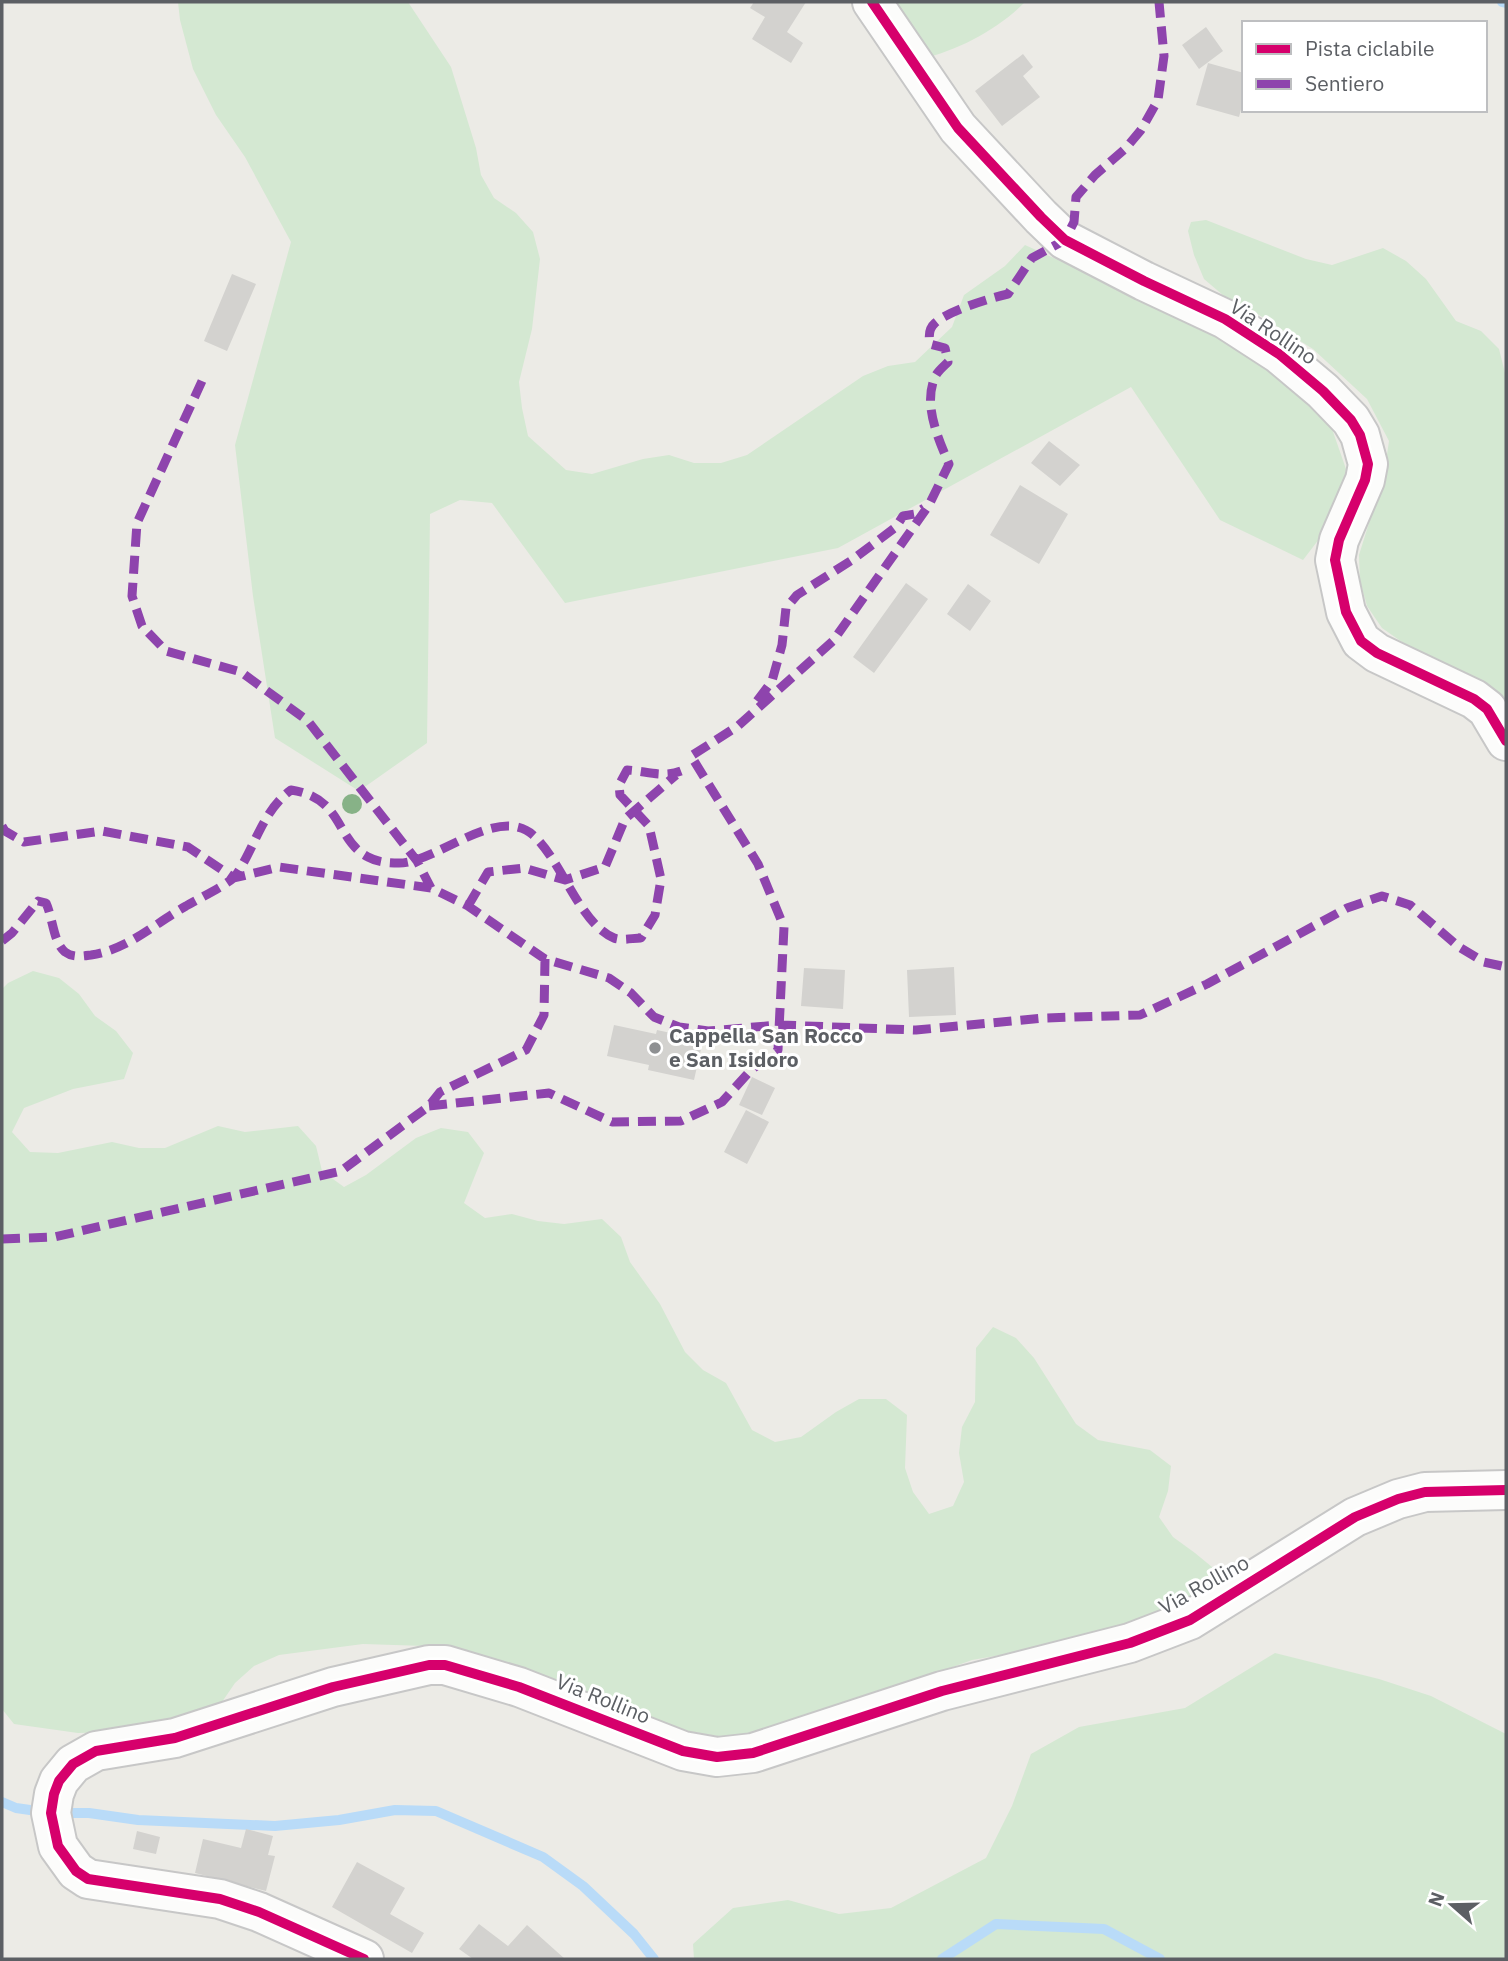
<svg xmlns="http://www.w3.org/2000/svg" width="1508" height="1961" font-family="'IBM Plex Sans',sans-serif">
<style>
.green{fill:#d4e8d2}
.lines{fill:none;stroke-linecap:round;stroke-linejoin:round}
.stream{stroke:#b9dbf8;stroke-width:10}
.building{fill:#d3d2cf}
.minor-casing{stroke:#c7c7c7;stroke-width:42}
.minor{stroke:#fcfcfb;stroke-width:38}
.quiet{stroke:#8e44ad;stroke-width:9;stroke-dasharray:18 9;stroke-linecap:butt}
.cycleway-casing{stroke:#fff;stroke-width:15}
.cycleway{stroke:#d6006c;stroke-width:10}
.tree{fill:#87b287}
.poi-dot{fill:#8e9092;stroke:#fff;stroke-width:2.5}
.labels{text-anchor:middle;stroke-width:6;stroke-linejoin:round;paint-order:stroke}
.street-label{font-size:21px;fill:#5c5f64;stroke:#fff}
.poi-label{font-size:21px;font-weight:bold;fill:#5c5f64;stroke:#fff;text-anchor:start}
</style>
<rect width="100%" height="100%" fill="#ecebe6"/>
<path class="green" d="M178 2H408L451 67 476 148 481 175 494 198 516 213 533 232 540 259 532 329 519 382 522 408 528 436 566 470 592 474 643 459 669 455 694 463H721L747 455 863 376 888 366 915 362 952 327 964 295 1005 266 1025 245 1206 327 1273 370 1331 426 1346 469 1336 517 1303 560 1220 520 1131 387 838 548 565 603 492 503 460 500 430 514 427 743 359 791 275 738 253 596 235 445 291 242 245 157 216 115 193 69 180 20Z
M882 2H1025C998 29 959 50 921 59Z
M1206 220 1306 259 1332 265 1383 248 1406 261 1426 279 1456 321 1481 331 1499 349 1506 377 1504 521 1506 699 1471 678 1445 672 1382 628 1367 606 1360 581 1359 555 1384 475 1389 441 1367 399 1313 349 1248 308 1224 296 1204 279 1194 255 1188 231 1191 222Z
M33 971 59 978 79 994 95 1016 116 1031 133 1053 124 1079 73 1089 24 1108 12 1132 30 1152 58 1153 112 1142 139 1148H165L218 1126 245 1132 298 1126 316 1146 322 1171 344 1187 366 1175 416 1138 441 1128 468 1132 484 1153 464 1203 485 1218 512 1214 538 1221 564 1224 602 1219 621 1237 630 1262 660 1304 685 1352 703 1370 726 1383 752 1430 775 1442 801 1437 836 1412 859 1399H886L907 1415 905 1468 913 1492 929 1514 953 1506 964 1482 959 1453 962 1427 975 1402 976 1348 993 1327 1016 1338 1034 1358 1076 1424 1098 1440 1150 1450 1171 1466 1168 1491 1159 1517 1173 1537 1195 1553 1229 1581 1120 1634 972 1660 783 1729 723 1737 646 1724 545 1681 456 1647 363 1644 279 1655 254 1666 235 1683 211 1718 155 1731 78 1733 14 1724 2 1709V989L8 983Z
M1275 1653 1379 1679 1431 1696 1506 1734V1959H694L693 1944 733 1908 788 1900 839 1914 891 1908 986 1858 1012 1806 1031 1754 1079 1727 1185 1708Z"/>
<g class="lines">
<path class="stream" d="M1502 2 1506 3
M2 1802 16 1808 51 1813H89L138 1820 275 1826 339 1820 395 1810 436 1811 543 1857 583 1886 634 1934 654 1959
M942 1959 996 1924 1104 1929 1160 1959"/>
</g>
<path class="building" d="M754 2H806L787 32 803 43 791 63 752 39 765 17 750 8Z
M1206 27 1223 51 1199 69 1182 45Z
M1023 54 1033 67 1023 76 1040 97 1002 126 975 91Z
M1208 63 1244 73V98L1239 117 1196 105Z
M232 274 256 284 227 351 204 341Z
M1049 441 1080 465 1060 486 1031 463Z
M1020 485 1068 514 1039 564 990 535Z
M906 583 928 599 874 673 853 657Z
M968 584 991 601 970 631 947 614Z
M954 967 956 1015 909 1017 907 970Z
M804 968 845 970 843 1009 801 1006Z
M614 1025 656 1034 657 1030 703 1040 694 1080 648 1070 649 1065 607 1056Z
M752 1077 775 1088 762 1115 739 1105Z
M746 1110 769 1122 747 1164 724 1152Z
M246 1829 273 1836 268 1855 275 1856 266 1891 195 1873 203 1839 241 1848Z
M137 1831 160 1837 156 1854 133 1849Z
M357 1862 405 1888 390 1914 424 1933 412 1953 332 1907Z
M479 1924 508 1946 527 1925 565 1959H473L459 1949Z"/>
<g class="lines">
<defs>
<path id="minor" d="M872 2 958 128 1041 217 1065 240 1144 281 1225 319 1279 354 1323 391 1351 420 1360 435 1368 464 1365 480 1339 540 1335 560 1346 612 1361 641 1377 653 1474 699 1487 709 1506 741
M364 1959 259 1912 220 1899 88 1879 76 1871 58 1846 51 1813 54 1794 59 1781 73 1764 96 1751 175 1738 333 1687 429 1665H445L519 1687 683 1751 717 1757 753 1753 942 1691 1130 1643 1190 1620 1355 1517 1398 1499 1425 1492 1506 1490"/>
</defs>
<use href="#minor" class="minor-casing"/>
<use href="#minor" class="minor"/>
<path class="quiet" d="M202 381 137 523 132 596 142 626 166 651 241 672 308 721 417 861 431 888
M757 701 772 681 782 645 786 608 797 595 852 560 896 527 903 516 915 514 924 508
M2 826 5 831 24 842 102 831 188 847 234 878 279 867 431 888 468 906 545 959 609 978 631 993 654 1017 679 1027 708 1031 779 1025 916 1030 1044 1018 1140 1015 1207 984 1347 908 1382 896 1410 905 1459 947 1484 962 1506 967
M468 906 488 872 524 868 565 880 605 867 625 819 676 775
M2 941 12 933 38 901 46 903C53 918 53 942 65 952 73 958 83 956 91 955 129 949 154 924 186 906 196 900 231 883 236 875 255 847 263 810 291 790 344 798 335 840 368 857 377 862 388 863 399 863 436 863 498 804 533 835 562 861 579 923 614 938 621 941 633 938 641 938L655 915 661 879 649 826 620 795 619 785 627 770C646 771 663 778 681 771
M429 1106 549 1093 612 1122 681 1121 722 1102 751 1070 778 1050 784 927 758 864 691 756 738 726 833 641 929 505 949 464C938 438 922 403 936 375 939 370 944 366 948 362L945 348 930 344C929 337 928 329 935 323 948 311 990 298 1008 294L1032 258 1065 240 1074 222 1076 197 1095 175 1126 148 1141 130 1158 100 1164 56 1159 2
M2 1239 54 1237 341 1171 429 1106 440 1092 526 1050 544 1015 545 959"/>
<defs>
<path id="cycleway" d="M872 2 958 128 1041 217 1065 240 1144 281 1225 319 1279 354 1323 391 1351 420 1360 435 1368 464 1365 480 1339 540 1335 560 1346 612 1361 641 1377 653 1474 699 1487 709 1506 741
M364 1959 259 1912 220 1899 88 1879 76 1871 58 1846 51 1813 54 1794 59 1781 73 1764 96 1751 175 1738 333 1687 429 1665H445L519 1687 683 1751 717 1757 753 1753 942 1691 1130 1643 1190 1620 1355 1517 1398 1499 1425 1492 1506 1490"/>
</defs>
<use href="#cycleway" class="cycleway-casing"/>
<use href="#cycleway" class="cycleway"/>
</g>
<circle class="tree" cx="352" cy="804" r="10"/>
<circle class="poi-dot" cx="655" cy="1048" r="7"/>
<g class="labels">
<g class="street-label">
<text transform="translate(1273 332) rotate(34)" y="7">Via Rollino</text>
<text transform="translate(1204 1585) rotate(-29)" y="7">Via Rollino</text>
<text transform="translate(603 1699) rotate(22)" y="7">Via Rollino</text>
</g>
<g class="poi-label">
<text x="669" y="1043">Cappella San Rocco<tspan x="669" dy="24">e San Isidoro</tspan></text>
</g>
</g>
<rect width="1508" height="1961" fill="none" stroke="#5c5f64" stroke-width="7"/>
<rect x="1242" y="21" width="245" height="91" fill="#ffffff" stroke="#bebfc1" stroke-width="2"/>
<rect x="1256" y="44" width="35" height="10" fill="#d6006c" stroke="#bebfc1" stroke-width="2"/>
<text x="1305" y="56" font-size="21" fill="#5c5f64">Pista ciclabile</text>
<rect x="1256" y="79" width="35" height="10" fill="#8e44ad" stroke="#bebfc1" stroke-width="2"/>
<text x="1305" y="91" font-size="21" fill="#5c5f64">Sentiero</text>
<g transform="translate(1452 1905) rotate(290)" stroke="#ffffff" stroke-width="5" paint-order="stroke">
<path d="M0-5L12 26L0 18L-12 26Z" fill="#5c5f64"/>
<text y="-10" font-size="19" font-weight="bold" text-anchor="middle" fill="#5c5f64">N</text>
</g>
</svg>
